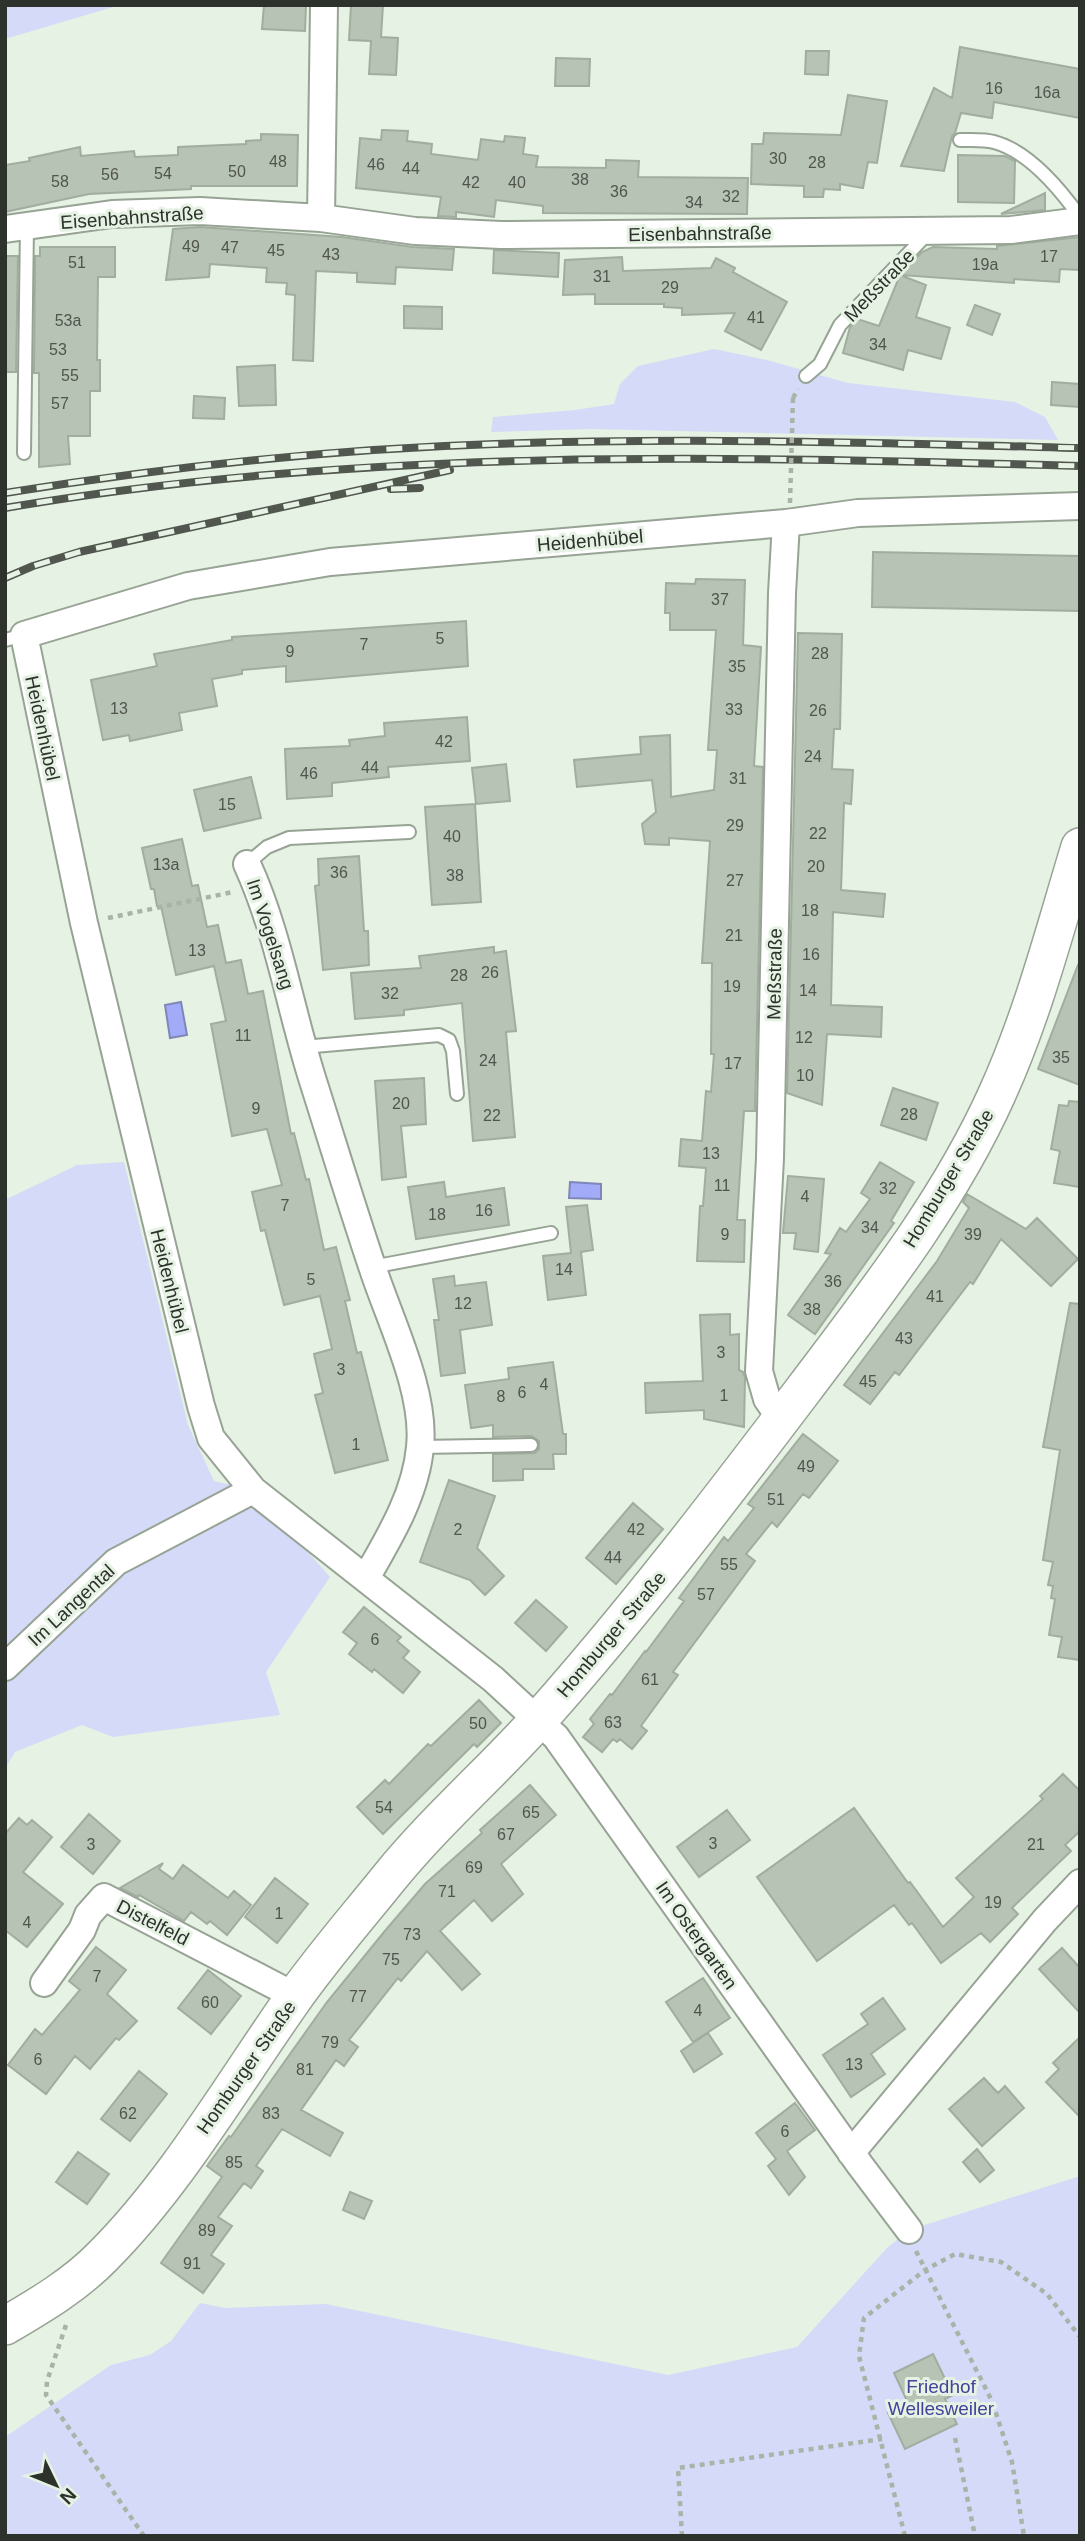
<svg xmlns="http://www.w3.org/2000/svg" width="1085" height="2541" font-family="Arial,sans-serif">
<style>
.green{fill:#d5daf8}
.water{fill:#a2abf7;stroke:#7f87ba;stroke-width:2}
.building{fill:#b7c3b4;stroke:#a1ad9e;stroke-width:2}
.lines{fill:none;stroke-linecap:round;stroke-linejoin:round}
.lane-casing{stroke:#97a394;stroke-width:16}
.street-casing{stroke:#97a394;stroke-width:30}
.secondary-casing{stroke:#97a394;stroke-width:40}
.path{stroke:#a9b3a7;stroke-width:4.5;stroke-dasharray:5 5;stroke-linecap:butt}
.lane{stroke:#fff;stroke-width:12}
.street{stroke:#fff;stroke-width:26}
.secondary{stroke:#fff;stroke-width:37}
.rail-casing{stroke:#51574f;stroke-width:8}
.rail{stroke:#e6f2e3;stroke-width:5;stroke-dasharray:16;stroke-linecap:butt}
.path-bridge{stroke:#a9b3a7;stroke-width:4.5;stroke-dasharray:5 5;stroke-linecap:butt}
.labels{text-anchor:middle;stroke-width:6;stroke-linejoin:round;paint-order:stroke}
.number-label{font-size:16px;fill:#50564e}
.street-label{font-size:19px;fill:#2d322c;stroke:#e6f2e3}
.park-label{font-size:19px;fill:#42449b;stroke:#e6f2e3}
</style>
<rect width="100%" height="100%" fill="#e6f2e3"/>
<path class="green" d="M5 5H120L5 39Z
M714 349 767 360 848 383 1015 402 1045 417 1058 440 590 429 491 432 493 417 575 410 614 404 620 384 638 366Z
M124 1162 188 1425 214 1481 253 1490 330 1577 266 1672 280 1715 113 1737 82 1725 15 1752 5 1769V1200L77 1165Z
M1080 2176V2536H5V2437L111 2365 150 2355 171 2341 200 2303 225 2308 326 2304 668 2375 797 2347 887 2248 909 2230Z"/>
<path class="water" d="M181 1002 187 1035 170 1038 165 1005Z
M570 1182 601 1184V1199L569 1198Z"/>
<path class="building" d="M264 5H306L305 31 262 29Z
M351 5H383L381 37 398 38 396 75 369 74 371 41 349 40Z
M960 47 1080 69V118L994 102 992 118 961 113 955 133 952 136 944 171 901 166 934 88 952 98Z
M806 51H829L828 75 805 74Z
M556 58 590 59 589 86H555Z
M848 95 887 101 877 163 868 162 863 188 840 184V190L824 189 823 197H804V186L751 184 752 144H763L764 133 841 135Z
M382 130 408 131 407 141 432 144 431 154 478 160 481 139 504 142 505 136 525 138 523 154 538 156 536 167 606 168V160L639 161 638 177 748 178 747 214 543 213V206L496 200 494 217 456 212V217L438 216 441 197 356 188 360 138 381 140Z
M261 134 298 135 297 186H191V189L89 194 5 212V165L30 161 29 158 80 147 81 156 134 151 135 157 178 155V147L246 144V141L261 140Z
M958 155 1005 156 1015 161 1014 203 958 202Z
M1045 193V210L1001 214Z
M200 227 342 237 413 247 454 249 452 270 396 267 395 284 357 282V273L316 271 313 361 293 360 295 295 286 294 287 283 266 282 267 268 210 264 209 277 166 280 173 229Z
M1080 237V270L1060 269 1059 282 1014 279V283L900 275 922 252 933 247 997 249V246Z
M40 247H115V277H98L97 360H100V391H90V436H68L70 464 39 467V373H34L35 256H40Z
M494 250 559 253 558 277 493 273Z
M5 256H18L16 372H5Z
M622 257 623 271 711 268 716 258 735 268 733 272 787 302 761 350 725 331 735 313 682 315V308L664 307V304H595V294L563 295 565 260Z
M900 275 926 285 916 317 950 328 941 359 908 350 903 370 843 353 850 327 857 319 879 326Z
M975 305 1000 314 992 335 967 325Z
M404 306 442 307V329L404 328Z
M275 365 276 405 239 406 237 367Z
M1052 382 1080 384V407L1051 405Z
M194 396 225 398 224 419 193 418Z
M873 552 1080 556 1079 611 872 607Z
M696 579 745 580 743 645 761 647 754 766 763 767 755 1111H744L737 1220H745L744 1262 697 1261 700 1206H703L706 1168 679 1166 681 1139 702 1141 706 1091 711 1092 714 1054H711L712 963H702L710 841 669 838V845L645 844 642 824 656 812 652 780 577 787 574 760 641 754 640 737 670 735 671 797 714 790 717 750H708L716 630H670V613H665L666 583 695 584Z
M466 621 468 666 286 682V666L242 670V674L212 679 217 706 179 713 182 730 130 741 129 735 103 740 91 680 157 666 154 654 232 640V637Z
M798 633 842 634 840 729H834L832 769 853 770 851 804 844 803 841 890 885 894 883 917 833 912 831 1005 882 1007 881 1037 827 1034 822 1105 787 1093Z
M467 717 470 761 388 767 389 777 332 783V796L287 799 285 749 350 746 349 740 385 736 384 723Z
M506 764 510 801 476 804 472 768Z
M251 777 261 818 204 831 194 790Z
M475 804 481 902 432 905 425 807Z
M182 839 192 886 198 885 207 927 218 925 226 963 241 960 248 994 263 991 291 1134 294 1133 306 1180 309 1179 324 1250 336 1247 350 1300 345 1301 357 1353 361 1352 388 1460 335 1473 315 1395 323 1393 314 1354 332 1349 320 1296 284 1305 265 1230 261 1231 252 1192 282 1185 267 1129 232 1136 211 1024 226 1021 214 966 176 975 161 906H157L154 889H151L142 848Z
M359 856 364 931H368L369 965 323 970 315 886 319 885 318 859Z
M494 947V953L506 951 516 1031 506 1032 515 1137 473 1141 462 1003 404 1010V1015L355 1019 351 973 421 968 419 956Z
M1078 965 1080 966V1085L1038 1069Z
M424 1078 426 1124 401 1126 406 1177 382 1180 375 1081Z
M893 1088 938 1103 926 1140 881 1125Z
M1069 1101 1080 1102V1187L1054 1183 1060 1151 1051 1149 1059 1105 1068 1106Z
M880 1162 914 1182 891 1221 894 1223 815 1334 788 1315 831 1254 825 1253 840 1228 846 1232 870 1199 861 1193Z
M788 1176 824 1179 818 1252 794 1249 796 1233H783Z
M444 1182 446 1197 504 1188 509 1225 416 1239 408 1187Z
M967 1194 1026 1229 1037 1218 1078 1259 1051 1286 1001 1239 973 1284 970 1282 899 1375 895 1372 870 1404 844 1385 937 1261 969 1208 963 1202Z
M587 1205 593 1250 581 1252 586 1295 548 1300 543 1256 571 1253 566 1207Z
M454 1276 455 1286 486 1282 492 1325 460 1330 465 1373 441 1376 434 1320H439L433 1279Z
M1070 1303 1080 1304V1660L1058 1657 1062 1637 1049 1635 1055 1599 1051 1598 1053 1586 1048 1585 1053 1562 1043 1560 1060 1450 1043 1447Z
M730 1314V1335L739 1334V1370L743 1372 745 1378 744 1427 704 1419V1410L646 1413 645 1383 703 1381 700 1315Z
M553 1362 563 1434H566V1454H553L554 1469H523V1480L493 1481V1454L535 1453 539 1449V1441L531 1436 493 1437V1425L471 1428 465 1385 509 1379 508 1368Z
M803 1434 838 1461 809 1498 803 1494 777 1527 772 1522 746 1554 755 1561 673 1672 678 1675 641 1726 647 1731 632 1749 620 1739 617 1742 613 1739 602 1752 583 1737 594 1724 590 1719 610 1694 612 1695 645 1651 646 1652 684 1601 679 1598 724 1537 728 1541 754 1508 748 1504Z
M449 1480 495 1496 477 1548 504 1576 485 1595 470 1580 420 1562Z
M633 1503 663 1529 616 1584 586 1558Z
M536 1600 567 1627 546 1651 515 1623Z
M364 1607 401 1637 397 1641 409 1651 403 1658 420 1672 403 1693 374 1669 372 1672 349 1654 357 1643 343 1632Z
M479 1700 501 1723 477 1747 474 1744 383 1834 357 1807 385 1780 389 1784 428 1744 431 1746Z
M1063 1774 1080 1791V1831L1065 1845 1071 1851 1012 1908 1018 1914 990 1942 981 1933 941 1963 912 1923 909 1925 894 1905 817 1961 757 1877 854 1808 908 1883 910 1882 943 1927 974 1897 956 1878 1043 1799 1040 1796Z
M530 1785 556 1815 501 1864 523 1894 492 1921 474 1900 440 1931 480 1974 462 1990 427 1951 401 1981 398 1978 349 2040 358 2047 344 2066 336 2060 301 2110 343 2133 330 2156 282 2129 256 2166 263 2171 251 2188 244 2183 218 2217 232 2226 211 2255 224 2264 203 2293 161 2263 222 2177 207 2166 229 2136 231 2137 327 2002 384 1932 425 1884 482 1833 480 1830Z
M727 1810 750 1840 699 1877 677 1847Z
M89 1814 120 1841 93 1874 61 1847Z
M19 1818 27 1825 32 1820 52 1837 23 1872 63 1904 27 1947 5 1930V1834Z
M163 1863 159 1869 173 1879 183 1865 228 1898 234 1891 251 1905 227 1935 210 1921 207 1924 191 1912 184 1921 139 1895 138 1897 120 1888Z
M275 1878 308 1904 277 1943 245 1917Z
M96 1947 126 1970 107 1994 137 2021 119 2040 116 2038 90 2069 75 2056 46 2094 8 2065 35 2029 42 2035 80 1990 69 1981Z
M1062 1948 1080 1968V2013L1039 1969Z
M208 1970 241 1996 211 2034 178 2008Z
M703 1978 730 2018 693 2042 666 2002Z
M883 1998 905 2029 871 2054 885 2074 851 2097 823 2055 868 2024 861 2014Z
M708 2033 722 2054 694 2072 681 2051Z
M1080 2037V2117L1046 2082 1059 2069 1053 2063Z
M139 2071 167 2094 130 2141 101 2119Z
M984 2078 998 2093 1005 2086 1024 2108 982 2146 949 2109Z
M795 2103 815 2130 787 2151 805 2177 789 2195 768 2166 776 2159 756 2133Z
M977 2149 994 2170 980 2182 963 2162Z
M78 2152 109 2174 87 2204 56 2182Z
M350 2192 372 2201 364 2219 343 2210Z
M933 2354 953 2395 945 2399 957 2424 905 2449 888 2413 908 2403 894 2373Z"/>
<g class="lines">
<defs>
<path id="lane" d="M960 140C971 140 984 139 994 142 1028 151 1060 189 1080 217
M806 376 820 364 840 325 928 233
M24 453 27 225
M5 640 24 635
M247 864 267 847 289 838 409 832
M303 1047 439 1035 449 1040 453 1051 457 1094
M372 1267 551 1233
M420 1447 531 1445"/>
<path id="street" d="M321 218 324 5
M5 229 112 214 200 211 321 218 415 231 501 235 1011 230 1080 221
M247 864C279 934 290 1009 313 1081 333 1144 352 1207 373 1269 390 1321 426 1392 420 1447 416 1494 389 1538 366 1578
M781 1419 767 1399 759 1371 770 1158 782 593 786 523
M5 1667 116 1562 253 1490
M44 1983 82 1930 88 1915 104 1897 295 1996
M851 2153 1045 1920 1080 1883
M909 2230 860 2165 556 1737 493 1679 253 1490 211 1438 201 1406 84 923 24 635 188 586 330 562 786 523 858 513 1080 506"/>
<path id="secondary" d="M5 2326C39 2306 75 2285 103 2256 175 2184 232 2086 291 2002 321 1959 356 1919 389 1878 436 1820 493 1771 542 1716 635 1611 720 1500 804 1389 874 1296 949 1201 997 1094 1033 1015 1055 929 1080 847"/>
</defs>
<use href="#lane" class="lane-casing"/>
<use href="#street" class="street-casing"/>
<use href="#secondary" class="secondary-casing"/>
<path class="path" d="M793 398 798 389
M108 918 233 892
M916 2251 992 2401 1012 2462 1024 2536
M66 2325 47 2381 46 2395 144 2536
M955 2438 975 2536
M682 2536 678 2468 882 2439
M905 2536 859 2356 864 2318 925 2270 955 2254 1001 2262 1047 2294 1080 2337"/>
<use href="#lane" class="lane"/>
<use href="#street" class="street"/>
<use href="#secondary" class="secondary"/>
<defs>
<path id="rail" d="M391 489 420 488
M5 493C167 467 331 449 495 444 690 437 885 443 1080 448
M5 508C362 447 720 456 1080 466
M5 578 33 566 79 552 450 470"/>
</defs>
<use href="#rail" class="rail-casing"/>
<use href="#rail" class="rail"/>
<path class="path-bridge" d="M790 503 793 398"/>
</g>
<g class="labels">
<g class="number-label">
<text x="994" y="94">16</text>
<text x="1047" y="98">16a</text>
<text x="778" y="164">30</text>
<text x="278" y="167">48</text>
<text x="817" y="168">28</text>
<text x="376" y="170">46</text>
<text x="411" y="174">44</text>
<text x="237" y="177">50</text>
<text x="163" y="179">54</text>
<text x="110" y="180">56</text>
<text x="580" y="185">38</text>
<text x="60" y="187">58</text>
<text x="471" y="188">42</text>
<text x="517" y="188">40</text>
<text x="619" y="197">36</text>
<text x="731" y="202">32</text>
<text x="694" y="208">34</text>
<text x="191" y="252">49</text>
<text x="230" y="253">47</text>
<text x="276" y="256">45</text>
<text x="331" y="260">43</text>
<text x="1049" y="262">17</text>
<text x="77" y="268">51</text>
<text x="985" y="270">19a</text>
<text x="602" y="282">31</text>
<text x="670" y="293">29</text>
<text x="756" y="323">41</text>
<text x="68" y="326">53a</text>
<text x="878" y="350">34</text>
<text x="58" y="355">53</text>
<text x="70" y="381">55</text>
<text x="60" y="409">57</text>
<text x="720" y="605">37</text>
<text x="440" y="644">5</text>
<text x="364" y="650">7</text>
<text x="290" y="657">9</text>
<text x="820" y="659">28</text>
<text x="737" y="672">35</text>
<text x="119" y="714">13</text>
<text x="734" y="715">33</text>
<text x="818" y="716">26</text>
<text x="444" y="747">42</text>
<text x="813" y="762">24</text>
<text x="370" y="773">44</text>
<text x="309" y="779">46</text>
<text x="738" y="784">31</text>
<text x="227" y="810">15</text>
<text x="735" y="831">29</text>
<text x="818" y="839">22</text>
<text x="452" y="842">40</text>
<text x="166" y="870">13a</text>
<text x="816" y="872">20</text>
<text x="339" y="878">36</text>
<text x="455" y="881">38</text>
<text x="735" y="886">27</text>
<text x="810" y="916">18</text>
<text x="734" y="941">21</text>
<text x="197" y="956">13</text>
<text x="811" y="960">16</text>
<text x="490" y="978">26</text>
<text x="459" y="981">28</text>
<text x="732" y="992">19</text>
<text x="808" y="996">14</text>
<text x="390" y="999">32</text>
<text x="243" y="1041">11</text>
<text x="804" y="1043">12</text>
<text x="1061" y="1063">35</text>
<text x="488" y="1066">24</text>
<text x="733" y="1069">17</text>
<text x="805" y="1081">10</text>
<text x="401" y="1109">20</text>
<text x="256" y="1114">9</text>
<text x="909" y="1120">28</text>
<text x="492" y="1121">22</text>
<text x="711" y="1159">13</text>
<text x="722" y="1191">11</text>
<text x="888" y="1194">32</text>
<text x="805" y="1202">4</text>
<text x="285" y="1211">7</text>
<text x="484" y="1216">16</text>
<text x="437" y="1220">18</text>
<text x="870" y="1233">34</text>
<text x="725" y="1240">9</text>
<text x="973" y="1240">39</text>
<text x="564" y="1275">14</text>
<text x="311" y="1285">5</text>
<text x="833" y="1287">36</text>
<text x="935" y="1302">41</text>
<text x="463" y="1309">12</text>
<text x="812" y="1315">38</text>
<text x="904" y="1344">43</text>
<text x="721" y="1358">3</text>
<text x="341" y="1375">3</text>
<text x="868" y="1387">45</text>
<text x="544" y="1390">4</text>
<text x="522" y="1398">6</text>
<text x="724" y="1401">1</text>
<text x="501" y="1402">8</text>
<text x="356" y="1450">1</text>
<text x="806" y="1472">49</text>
<text x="776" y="1505">51</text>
<text x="458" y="1535">2</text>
<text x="636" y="1535">42</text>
<text x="613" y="1563">44</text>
<text x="729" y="1570">55</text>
<text x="706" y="1600">57</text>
<text x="375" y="1645">6</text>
<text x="650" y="1685">61</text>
<text x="613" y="1728">63</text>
<text x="478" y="1729">50</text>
<text x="384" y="1813">54</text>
<text x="531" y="1818">65</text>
<text x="506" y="1840">67</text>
<text x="713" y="1849">3</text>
<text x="91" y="1850">3</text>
<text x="1036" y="1850">21</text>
<text x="474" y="1873">69</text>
<text x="447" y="1897">71</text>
<text x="993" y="1908">19</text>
<text x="279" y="1919">1</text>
<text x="27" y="1928">4</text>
<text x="412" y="1940">73</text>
<text x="391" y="1965">75</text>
<text x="97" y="1982">7</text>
<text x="358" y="2002">77</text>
<text x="210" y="2008">60</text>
<text x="698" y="2016">4</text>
<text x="330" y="2048">79</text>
<text x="38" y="2065">6</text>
<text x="854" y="2070">13</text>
<text x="305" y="2075">81</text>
<text x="128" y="2119">62</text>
<text x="271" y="2119">83</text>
<text x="785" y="2137">6</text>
<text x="234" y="2168">85</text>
<text x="207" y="2236">89</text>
<text x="192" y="2269">91</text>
</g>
<g class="street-label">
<text transform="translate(132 217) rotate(-4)" y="7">Eisenbahnstraße</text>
<text transform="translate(700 233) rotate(-1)" y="7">Eisenbahnstraße</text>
<text transform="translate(879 285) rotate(-46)" y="7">Meßstraße</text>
<text transform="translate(590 540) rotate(-5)" y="7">Heidenhübel</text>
<text transform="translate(43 728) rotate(78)" y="7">Heidenhübel</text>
<text transform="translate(271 934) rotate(72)" y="7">Im Vogelsang</text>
<text transform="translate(774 974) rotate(-89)" y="7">Meßstraße</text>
<text transform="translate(948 1178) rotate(-59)" y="7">Homburger Straße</text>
<text transform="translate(170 1281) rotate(76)" y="7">Heidenhübel</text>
<text transform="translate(71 1605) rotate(-43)" y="7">Im Langental</text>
<text transform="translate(611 1634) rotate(-50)" y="7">Homburger Straße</text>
<text transform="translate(153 1922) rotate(27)" y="7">Distelfeld</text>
<text transform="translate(697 1935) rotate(55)" y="7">Im Ostergarten</text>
<text transform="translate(246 2067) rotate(-55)" y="7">Homburger Straße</text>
</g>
<g class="park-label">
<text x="941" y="2393">Friedhof<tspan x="941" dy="22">Wellesweiler</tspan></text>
</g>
</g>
<rect width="1085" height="2541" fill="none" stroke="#2d322c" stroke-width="14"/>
<g transform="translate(56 2485) rotate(133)" stroke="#e6f2e3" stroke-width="5" paint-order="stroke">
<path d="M0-5L12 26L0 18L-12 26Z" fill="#2d322c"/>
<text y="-10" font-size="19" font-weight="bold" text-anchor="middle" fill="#2d322c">N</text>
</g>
</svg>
